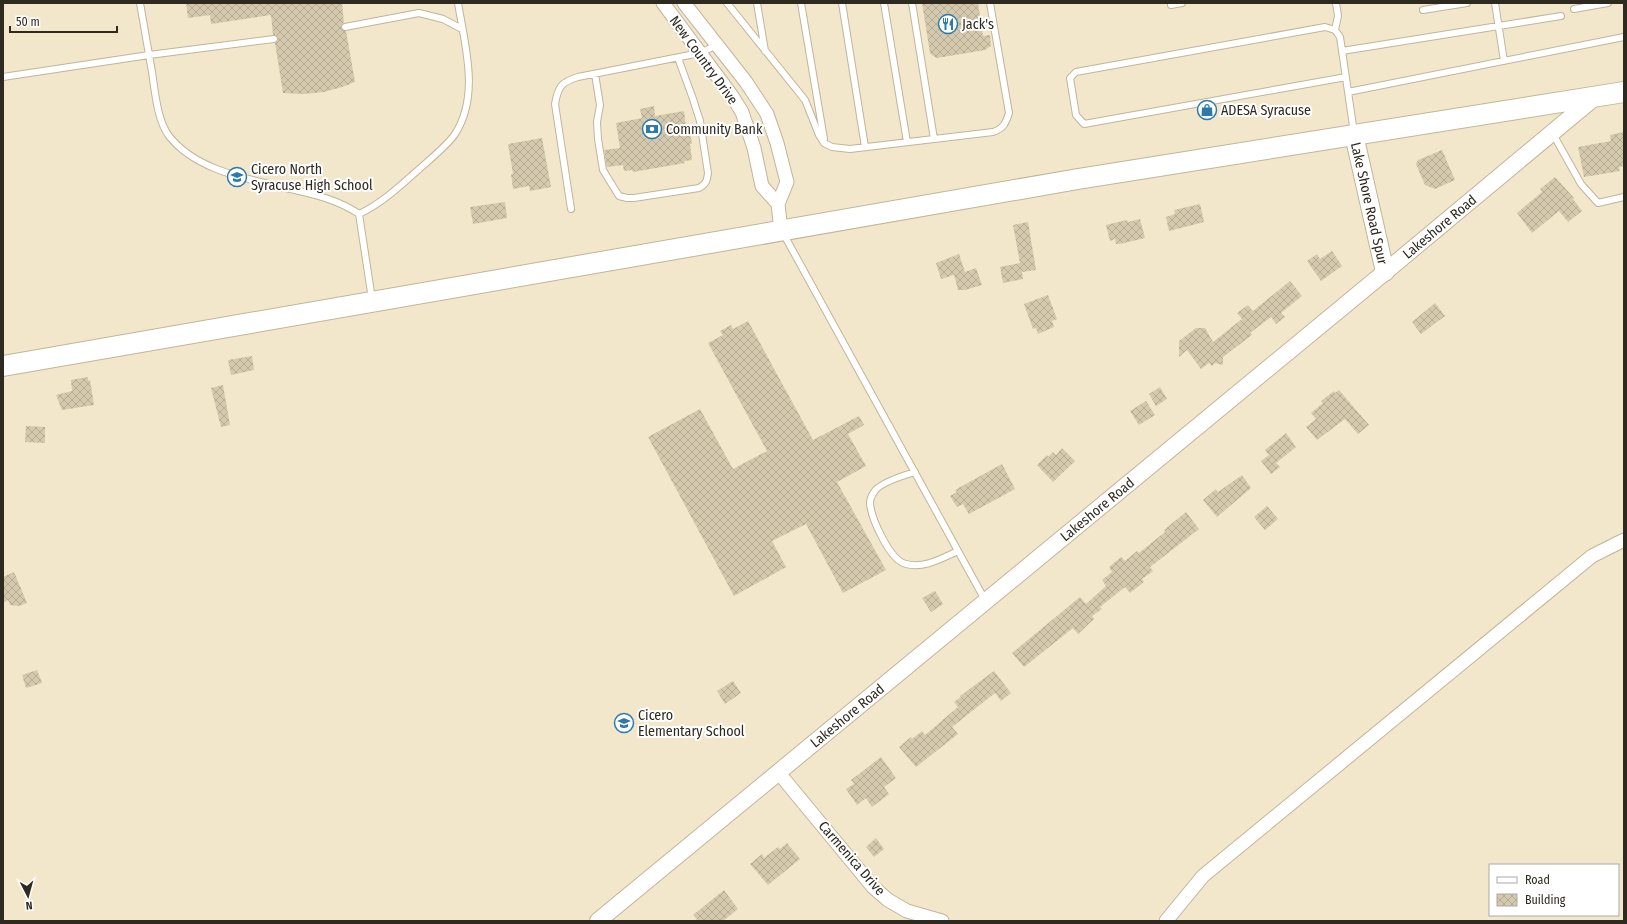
<svg xmlns="http://www.w3.org/2000/svg" width="1627" height="924" font-family="'Fira Sans Condensed',sans-serif">
<style>
.building{fill:url(#building-cross-hatch)}
.lines{fill:none;stroke-linecap:round;stroke-linejoin:round}
.service-casing{stroke:#c0b59a;stroke-width:8}
.minor-casing{stroke:#c0b59a;stroke-width:15}
.tertiary-casing{stroke:#c0b59a;stroke-width:18}
.secondary-casing{stroke:#c0b59a;stroke-width:20}
.primary-casing{stroke:#c0b59a;stroke-width:22}
.service{stroke:#fff;stroke-width:6}
.minor{stroke:#fff;stroke-width:13}
.tertiary{stroke:#fff;stroke-width:16}
.secondary{stroke:#fff;stroke-width:18}
.primary{stroke:#fff;stroke-width:20}
.labels{text-anchor:middle;stroke-width:4;stroke-linejoin:round;paint-order:stroke}
.poi-label{font-size:14px;fill:#2f2a20;stroke:#fff;text-anchor:start}
.street-label{font-size:14px;fill:#2f2a20;stroke:#fff}
</style>
<defs>
<pattern id="building-cross-hatch" width="8" height="8" patternUnits="userSpaceOnUse"><rect width="8" height="8" fill="#d4c8ad"/><path d="M0 0l8 8M0 8l8-8" fill="none" stroke="#b6ac95"/></pattern>
</defs>
<rect width="100%" height="100%" fill="#f3e7cb"/>
<path class="building" d="M186 3H342L344 23 342 24 341 27 342 30 346 31 355 82 342 87 324 92 303 94 283 93 275 43 278 41V38L276 35H273L271 15 211 24 210 15 188 18Z
M922 3H978L983 36 990 35 991 46 985 50 937 58 933 56 930 53Z
M654 106 655 116 684 111 686 127 689 126 692 144H690L692 160 684 161 685 163 633 172 632 170 624 171 623 165 607 167 604 150 620 148 616 123 642 118 640 109Z
M1624 132V166L1619 167 1620 171 1584 177 1578 147 1611 141 1610 135Z
M542 138 551 187 530 191 529 186 513 189 511 174H513L508 144Z
M1442 150 1455 180 1435 189 1425 185 1416 164 1418 160Z
M1555 177 1574 198 1573 199 1582 211 1568 222 1559 211 1532 233 1517 213 1542 192 1540 189Z
M505 202 507 218 473 224 470 207Z
M1200 204 1204 222 1169 231 1166 217 1175 214 1174 210Z
M1140 219 1145 238 1120 244H1116L1115 239 1110 241 1106 225 1127 220 1128 222Z
M1028 222 1036 270 1022 272 1023 279 1003 283 1000 267 1020 263 1013 225Z
M1332 251 1342 266 1321 281 1307 261 1317 254 1320 259Z
M959 254 965 272 976 268 982 285 965 290H958L954 275 941 279 936 263Z
M1290 281 1302 296 1281 313 1285 317 1276 324 1271 317 1250 333 1252 335 1223 357V365L1215 363 1212 366 1209 363 1201 369 1187 350 1179 357V341L1196 328H1205L1213 342 1242 319 1237 313 1248 305 1253 311Z
M1048 295 1057 319 1052 321 1054 327 1038 334 1036 328 1033 329 1024 304Z
M1435 303 1445 316 1421 334 1412 322Z
M748 321 813 440 859 416 864 425 848 434 866 466 837 482 886 570 843 593 806 524 772 541 786 567 734 596 648 437 700 409 733 469 767 451 708 343 723 335 720 331 731 325 733 329Z
M252 356 254 370 231 375 228 360Z
M88 377V381L90 380 94 405 62 410 56 395 72 391 71 380Z
M223 385 230 425 221 427 211 388Z
M1160 387 1167 399 1156 406 1149 394Z
M1339 390 1369 425 1358 434 1345 419 1317 440 1306 427 1316 419 1311 413 1323 403 1321 401 1334 391 1335 393Z
M1146 401 1155 415 1139 425 1130 411Z
M26 426 45 427V443L25 442Z
M1286 433 1296 447 1276 463 1280 467 1271 474 1261 461 1269 455 1265 450Z
M1062 448 1075 461 1053 482 1037 465 1047 455 1048 457 1053 452 1056 455Z
M1002 464 1015 489 969 514 963 504 957 507 950 496 957 492 955 490Z
M1242 475 1251 488 1217 517 1203 500 1216 489 1218 492Z
M1267 506 1278 519 1265 530 1254 517Z
M1186 512 1199 529 1150 567 1153 571 1142 579 1144 582 1130 593 1125 587 1100 607 1102 609 1092 616 1094 619 1078 634 1073 628 1024 667 1012 653 1080 597 1086 604 1106 586 1102 580 1112 572 1109 567 1121 557 1125 561 1137 551 1139 553 1165 532 1164 530Z
M14 572 27 603 19 606 10 605 8 600 3 603V577Z
M935 591 943 604 931 612 922 598Z
M37 670 42 683 26 688 22 675Z
M994 671 1011 693 1001 701 995 693 952 727 958 734 916 767 899 747 911 737 912 739 922 731 925 735 958 707 954 702 961 697 960 696Z
M733 681 741 693 725 704 717 691Z
M881 757 896 778 884 787 889 794 872 807 866 798 857 805 846 789 854 784 851 780Z
M876 838 884 849 874 857 866 847Z
M787 843 800 859 768 885 750 864 762 854 764 858 778 847 780 849Z
M724 890 738 909 723 921H698L693 915Z"/>
<g class="lines">
<defs>
<path id="service" d="M140 3C144 26 148 49 152 72 155 91 157 120 169 136 194 168 239 177 277 186 306 193 334 197 359 214
M727 3 805 100 819 135 824 143 832 147 850 149 934 139 912 3
M757 3 765 51
M801 3 824 139
M842 3 865 147
M884 3 907 142
M1171 3V5L1182 3
M1495 3 1504 61
M1574 9 1608 3
M1423 10 1467 3
M345 27 419 13 443 19 462 29
M1335 30 1338 16 1336 3
M1342 51 1561 16
M595 74 600 105 597 122 598 139 603 170 619 196 627 198H634L699 188C706 184 707 181 708 173L700 121 693 99 678 58
M3 77 149 55 274 39
M1346 77 1084 124 1076 115 1070 78 1076 72 1325 27 1335 30 1340 37 1354 133
M1348 92 1624 37
M1553 134 1581 184 1598 203 1624 197
M934 139 993 132C1003 129 1006 123 1009 113L990 3
M571 209 555 104C558 87 561 82 578 77L700 53 717 45
M783 233 985 600
M372 299 359 214C382 203 399 187 417 171 428 161 448 145 455 134 480 95 465 46 458 3
M915 472C905 475 879 483 874 492 872 495 870 500 870 503 871 518 890 561 906 564 924 569 942 558 958 551"/>
<path id="minor" d="M663 3 732 96 742 112 754 148 762 186 778 204
M684 3 746 82 767 114 777 143 787 182 778 204 781 231
M778 772 873 887 888 900 907 911 942 921
M1166 921 1203 876 1592 556 1624 540"/>
<g id="tertiary">
<path id="s1" d="M598 921 1385 272 1595 97"/>
</g>
<g id="secondary">
<path id="s2" d="M1354 135 1385 272"/>
</g>
<path id="primary" d="M3 366 1078 179 1624 92"/>
</defs>
<use href="#service" class="service-casing"/>
<use href="#minor" class="minor-casing"/>
<use href="#tertiary" class="tertiary-casing"/>
<use href="#secondary" class="secondary-casing"/>
<use href="#primary" class="primary-casing"/>
<use href="#service" class="service"/>
<use href="#minor" class="minor"/>
<use href="#tertiary" class="tertiary"/>
<use href="#secondary" class="secondary"/>
<use href="#primary" class="primary"/>
</g>
<defs>
<symbol id="restaurant-ring" viewBox="-11 -11 22 22"><circle r="9.5" fill="#fff" stroke="#2c7aac" stroke-width="1.5"/><path d="M-5-6h1v4h1v-4h1v4h1v-4h1v5L-1.5 .5V6h-2V.5L-5-1ZM5-6V6H3V1.5H1.5Q1.5-4 5-6Z" fill="#2c7aac"/></symbol>
<symbol id="shop-ring" viewBox="-11 -11 22 22"><circle r="9.5" fill="#fff" stroke="#2c7aac" stroke-width="1.5"/><path d="M-5-2.5h2.3a2.7 3.5 0 0 1 5.4 0H5L5.5 6h-11ZM-1.5-2.5h3a1.5 2.3 0 0 0-3 0Z" fill="#2c7aac"/></symbol>
<symbol id="bank-ring" viewBox="-11 -11 22 22"><circle r="9.5" fill="#fff" stroke="#2c7aac" stroke-width="1.5"/><path d="M-6-4H6V4H-6ZM0-2.3a2.3 2.3 0 1 0 0 4.6a2.3 2.3 0 1 0 0-4.6Z" fill="#2c7aac"/></symbol>
<symbol id="school-ring" viewBox="-11 -11 22 22"><circle r="9.5" fill="#fff" stroke="#2c7aac" stroke-width="1.5"/><path d="M0-5L7-2L0 1L-7-2ZM-4 1L0 2.5L4 1V4Q0 6-4 4Z" fill="#2c7aac"/></symbol>
</defs>
<g fill-rule="evenodd">
<use href="#restaurant-ring" x="937" y="13" width="22" height="22"/>
<use href="#shop-ring" x="1196" y="99" width="22" height="22"/>
<use href="#bank-ring" x="641" y="118" width="22" height="22"/>
<use href="#school-ring" x="226" y="166" width="22" height="22"/>
<use href="#school-ring" x="613" y="712" width="22" height="22"/>
</g>
<g class="labels">
<g class="poi-label">
<text x="962" y="29">Jack's</text>
<text x="1221" y="115">ADESA Syracuse</text>
<text x="666" y="134">Community Bank</text>
<text x="251" y="174">Cicero North<tspan x="251" dy="16">Syracuse High School</tspan></text>
<text x="638" y="720">Cicero<tspan x="638" dy="16">Elementary School</tspan></text>
</g>
<g class="street-label">
<text transform="translate(704 60) rotate(54)" y="5">New Country Drive</text>
<text dy="5" stroke="none"><textPath href="#s2" startOffset="70">Lake Shore Road Spur</textPath></text>
<text dy="5" stroke="none"><textPath href="#s1" startOffset="1091">Lakeshore Road</textPath></text>
<text dy="5" stroke="none"><textPath href="#s1" startOffset="647">Lakeshore Road</textPath></text>
<text dy="5" stroke="none"><textPath href="#s1" startOffset="323">Lakeshore Road</textPath></text>
<text transform="translate(852 858) rotate(49)" y="5">Carmenica Drive</text>
</g>
</g>
<rect width="1627" height="924" fill="none" stroke="#2f2a20" stroke-width="8"/>
<rect x="1489" y="864" width="130" height="52" fill="#ffffff" stroke="#acaaa6"/>
<rect x="1497" y="877" width="20" height="6" fill="#ffffff" stroke="#acaaa6"/>
<text x="1525" y="884" font-size="12" fill="#2f2a20">Road</text>
<rect x="1497" y="894" width="20" height="12" fill="url(#building-cross-hatch)" stroke="#acaaa6"/>
<text x="1525" y="904" font-size="12" fill="#2f2a20">Building</text>
<g transform="translate(28 896) rotate(174)" stroke="#ffffff" stroke-width="3" paint-order="stroke">
<path d="M0-3L7 15L0 10L-7 15Z" fill="#2f2a20"/>
<text y="-6" font-size="11" font-weight="bold" text-anchor="middle" fill="#2f2a20">N</text>
</g>
<path d="M10 26v6h107v-6" fill="none" stroke="#2f2a20" stroke-width="2"/>
<text x="16" y="26" font-size="12" fill="#2f2a20" stroke="#ffffff" stroke-width="3" paint-order="stroke">50 m</text>
</svg>
